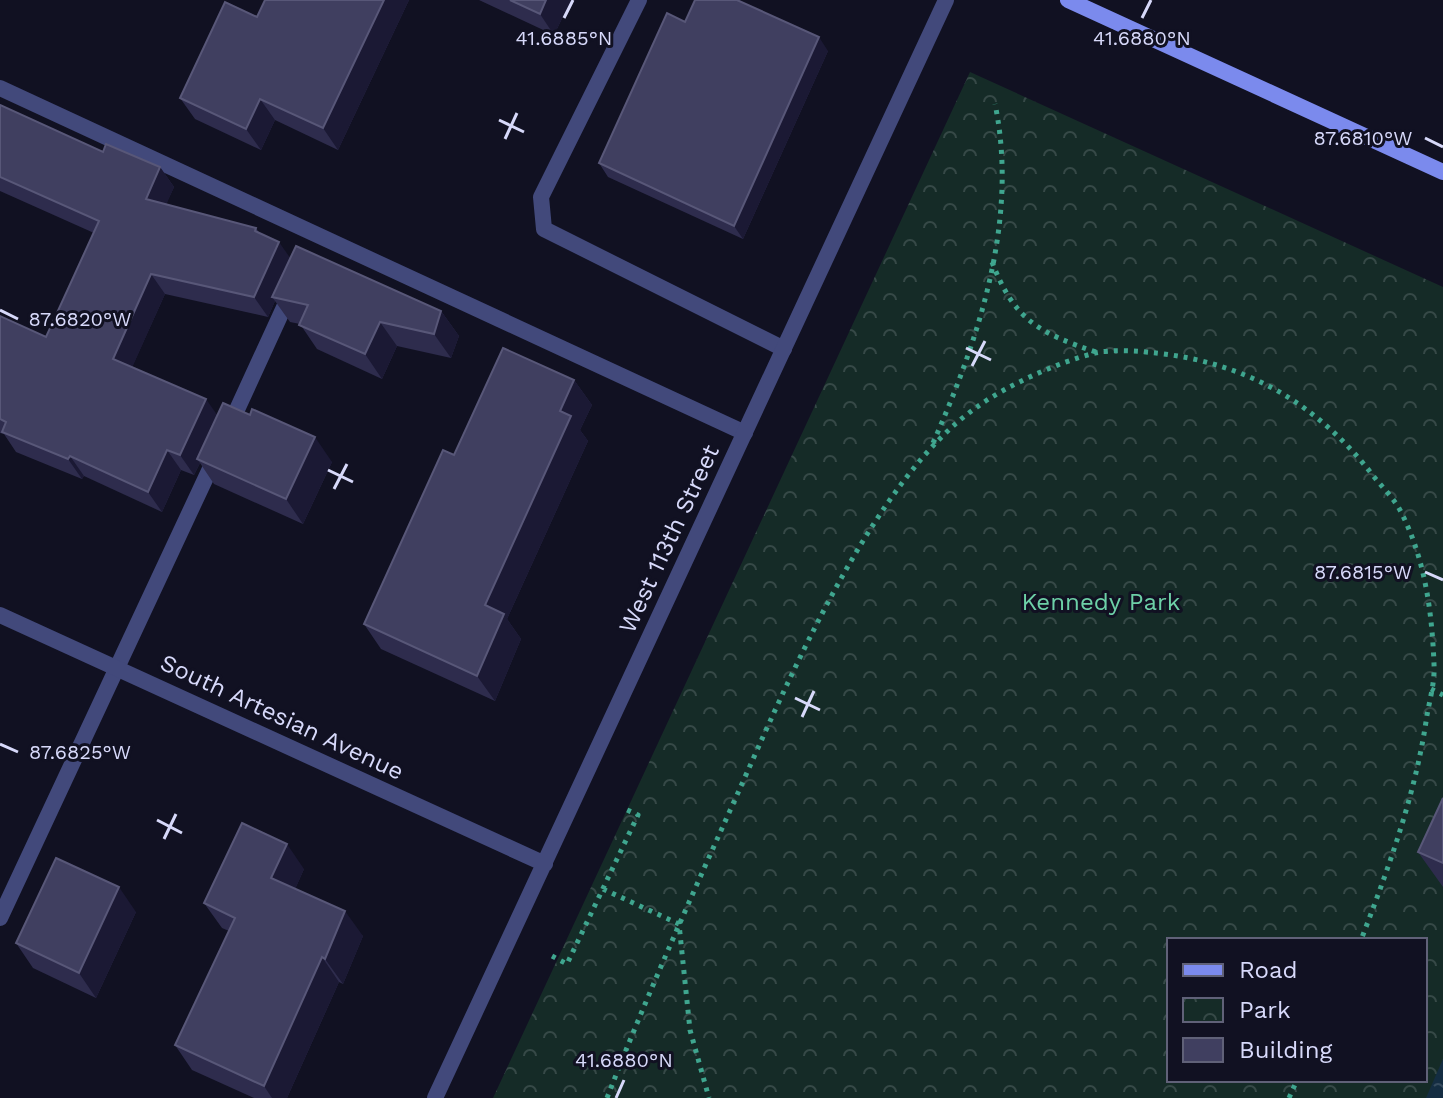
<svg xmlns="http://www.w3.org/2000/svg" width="1443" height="1098" font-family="'Work Sans',sans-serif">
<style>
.park{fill:url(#park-crowns);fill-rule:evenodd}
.water{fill:url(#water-ripples)}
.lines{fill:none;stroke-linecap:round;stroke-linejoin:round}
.path{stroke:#3fa68f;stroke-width:5;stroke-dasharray:4 6;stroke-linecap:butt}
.lane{stroke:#42497b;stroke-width:16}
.street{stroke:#42497b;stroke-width:16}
.secondary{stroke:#7b8aed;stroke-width:16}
.wall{fill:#2e2c4d}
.shaded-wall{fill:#1b1934}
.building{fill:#403f60;stroke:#585778;stroke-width:2}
.ticks{fill:none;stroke:#d7d9fa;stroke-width:3}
.labels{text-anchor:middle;stroke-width:6;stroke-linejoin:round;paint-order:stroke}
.street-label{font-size:24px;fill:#d7d9fa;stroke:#112}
.park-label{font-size:24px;fill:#6dd0a7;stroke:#112}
.ticks-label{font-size:20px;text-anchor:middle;fill:#d7d9fa;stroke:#112;stroke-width:6;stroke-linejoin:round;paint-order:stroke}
</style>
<defs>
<pattern id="park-crowns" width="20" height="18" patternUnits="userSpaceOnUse" patternTransform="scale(2)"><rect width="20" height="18" fill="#152b27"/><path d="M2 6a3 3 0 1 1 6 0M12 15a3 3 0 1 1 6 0" fill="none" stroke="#364947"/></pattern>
<pattern id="water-ripples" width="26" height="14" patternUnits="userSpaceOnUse" patternTransform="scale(2)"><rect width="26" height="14" fill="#142d42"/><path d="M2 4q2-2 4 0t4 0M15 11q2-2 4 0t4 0" fill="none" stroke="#354b5e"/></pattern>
</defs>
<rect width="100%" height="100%" fill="#112"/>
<path class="park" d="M970 72 1443 287V1098H493ZM1169 940H1425V1080H1169Z"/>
<path class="water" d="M1443 1059V1098H1426Z"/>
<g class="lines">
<path class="path" d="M992 262C1014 320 1039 333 1096 352
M933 443C979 339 1019 219 995 104
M1431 689 1443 695
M603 889 679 924 690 1030 709 1098
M552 956 567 964 638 815 623 808
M607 1098C647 995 692 895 737 795 788 681 874 478 977 407 1007 385 1059 362 1095 353 1113 349 1137 351 1156 353 1248 363 1318 404 1375 478 1384 489 1395 500 1401 512 1425 559 1432 612 1434 664 1435 681 1430 699 1427 715 1416 793 1389 867 1361 940
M1289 1098 1297 1080"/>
<path class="lane" d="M639 0 541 197 544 229 784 349
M0 88 745 433
M229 427 291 292
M0 918 216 456"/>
<path class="street" d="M0 615 545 864
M435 1098 946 0"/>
<path class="secondary" d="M1068 0 1443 172"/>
</g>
<path class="wall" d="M265 0H409L338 150 275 120 261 150 195 119 180 98 257 17Z
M479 0H571L554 35Z
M685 22 828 51 743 239 608 177 599 163Z
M0 105 103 152 160 167 174 187 166 204 256 228 260 234 291 258 441 311 459 336 451 358 397 346 382 379 317 349 300 324 290 322 275 301 268 317 165 294 132 367 217 415 332 462 303 524 214 484 200 463 194 475 181 470 162 512 84 476 82 479 16 452 4 434 0 433V316L46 337 94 233 0 191Z
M574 380 592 405 580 430 588 441 507 619 521 639 495 701 381 649 364 624 454 455Z
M1443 798V887L1418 852Z
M304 869 295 889 363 936 343 984 339 982 287 1098H254L192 1070 175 1045 229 931 222 928 204 903Z
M136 912 96 998 33 968 16 943Z"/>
<path class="shaded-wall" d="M384 0H409L338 150 323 128Z
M546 0H571L554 35 540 14Z
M819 37 828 51 743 239 734 226Z
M260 99 275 120 261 150 246 129Z
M160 167 174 187 160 219 146 199Z
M279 242 293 262 272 297 275 301 268 317 254 297Z
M151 274 165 294 127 379 113 359Z
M441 311 459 336 451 358 434 334Z
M380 322 397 346 382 379 365 354Z
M574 380 592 405 580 430 588 441 507 619 521 639 495 701 477 676 485 605 560 411Z
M206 399 220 419 197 459 200 463 194 475 180 455Z
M315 437 332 462 303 524 286 499Z
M167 450 181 470 162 512 148 492Z
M70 456 84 476 82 479 68 459Z
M287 844 304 869 289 903 271 878Z
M119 887 136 912 96 998 79 973Z
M345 911 363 936 343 984 325 959Z
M322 957 339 982 287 1098H272L264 1086Z"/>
<path class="building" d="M265 0H384L323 128 260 99 246 129 180 98 225 2 257 17Z
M510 0H546L540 14Z
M695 0H737L819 37 734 226 599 163 667 13 685 22Z
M0 105 103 152 106 144 160 167 146 199 256 228 255 231 279 242 254 297 151 274 113 359 206 399 180 455 167 450 148 492 70 456 68 459 2 432 6 422 0 419V316L46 337 99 221 0 177Z
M296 246 441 311 434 334 380 322 365 354 299 325 308 305 272 297Z
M503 348 574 380 560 411 571 416 485 605 504 614 477 676 364 624 443 450 454 455Z
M223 403 250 415 252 409 315 437 286 499 197 459Z
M1443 798V863L1418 852Z
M242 823 287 844 271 878 345 911 325 959 322 957 264 1086 175 1045 235 918 204 903Z
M56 858 119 887 79 973 16 943Z"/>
<path class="ticks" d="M564 18 573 0M1142 18 1151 0M499 120 524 132M1425 138 1443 147M505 139 517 113M0 310 18 319M966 348 991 360M972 366 985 341M328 470 353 482M334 489 347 464M1425 572 1443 580M795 698 820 710M802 717 814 691M0 744 18 752M157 820 182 833M164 839 176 814M616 1098 624 1080"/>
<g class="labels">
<g class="street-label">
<text transform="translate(669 539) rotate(-65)" y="8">West 113th Street</text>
<text transform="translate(282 717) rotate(25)" y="8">South Artesian Avenue</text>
</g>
<g class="park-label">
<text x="1101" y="610">Kennedy Park</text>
</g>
</g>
<g class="ticks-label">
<text x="564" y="45">41.6885°N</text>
<text x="1142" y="45">41.6880°N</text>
<text x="1363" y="145">87.6810°W</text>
<text x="80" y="326">87.6820°W</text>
<text x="1363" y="579">87.6815°W</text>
<text x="80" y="759">87.6825°W</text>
<text x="624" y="1067">41.6880°N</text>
</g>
<rect x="1167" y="938" width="260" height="144" fill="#111122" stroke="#606178" stroke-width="2"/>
<rect x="1183" y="964" width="40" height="12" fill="#7b8aed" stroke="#606178" stroke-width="2"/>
<text x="1239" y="978" font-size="24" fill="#d7d9fa">Road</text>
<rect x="1183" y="998" width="40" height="24" fill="url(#park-crowns)" stroke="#606178" stroke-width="2"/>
<text x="1239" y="1018" font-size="24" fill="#d7d9fa">Park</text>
<rect x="1183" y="1038" width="40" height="24" fill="#403f60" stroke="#606178" stroke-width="2"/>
<text x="1239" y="1058" font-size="24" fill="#d7d9fa">Building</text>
</svg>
